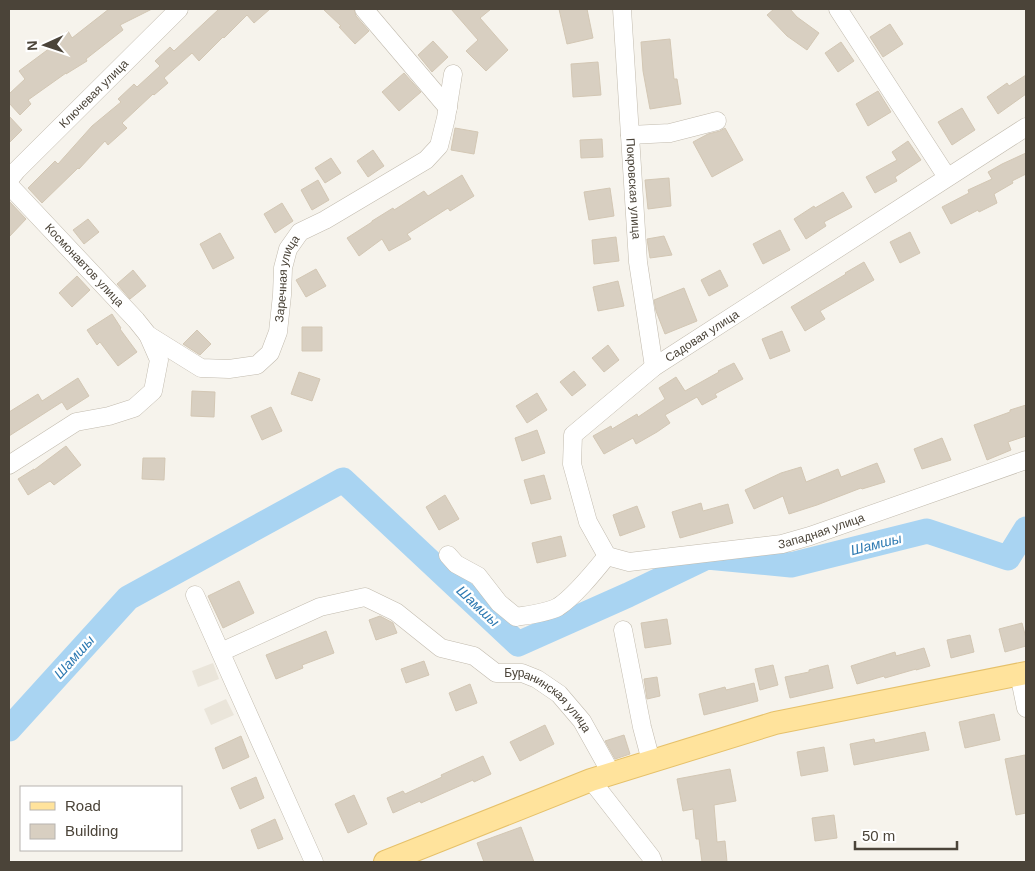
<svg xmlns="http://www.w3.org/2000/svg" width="1035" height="871" font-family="Arial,sans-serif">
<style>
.residential{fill:#eae5da}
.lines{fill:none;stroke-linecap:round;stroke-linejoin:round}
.river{stroke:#a9d4f2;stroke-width:25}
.building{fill:#d8cfc1;stroke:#d3c7b4}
.minor-casing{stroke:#c2bbae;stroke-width:19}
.major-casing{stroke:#e6c16a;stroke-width:24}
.minor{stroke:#fff;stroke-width:18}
.major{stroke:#ffe39c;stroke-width:22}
.labels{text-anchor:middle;stroke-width:5;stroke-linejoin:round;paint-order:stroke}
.street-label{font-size:12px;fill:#4b4439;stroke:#fff}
.water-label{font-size:14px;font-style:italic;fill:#2e7ab2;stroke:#fff}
</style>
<rect width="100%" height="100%" fill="#f6f3ec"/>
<path class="residential" d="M213 663 219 679 198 687 192 671Z
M226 699 234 715 211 725 204 709Z"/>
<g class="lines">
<path class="river" d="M9 729 128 598 343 480 518 644 628 595 707 557 791 565 927 531 1008 558 1026 529"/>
</g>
<path class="building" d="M109 9H152L120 25 123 30 86 59 87 61 66 74V73L28 100 31 104 20 115 9 103V94L25 79 19 71 50 48 47 44 68 31 72 38Z
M219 9H270L254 23 247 15 224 38 223 37 199 61 192 53 164 78 168 83 154 95 153 94 122 123 127 128 108 145 105 141 79 169 78 168 42 203 28 188 55 161 58 164 92 126 121 102 118 99 134 84 137 87 160 66 155 61 170 47 174 51Z
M323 9H354L356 16 369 31 355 44 339 27 341 26Z
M451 9H491L480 18 508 50 486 71 466 51 478 40Z
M559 9H587L593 38 567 44Z
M774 9H790L797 17 819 33 807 50 787 36 767 15Z
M890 24 903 44 883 57 870 37Z
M670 39 674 79H677L681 104 650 109 643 71 641 42Z
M433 41 448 57 432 72 418 55Z
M841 42 854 61 838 72 825 53Z
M598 62 601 95 573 97 571 64Z
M404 73 421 92 399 111 382 92Z
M1026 75V94L998 114 987 97 1007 83 1009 86Z
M878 91 891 112 868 126 856 104Z
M962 108 975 130 952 145 938 122Z
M9 116 22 130 9 143Z
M455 128 478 132 474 154 451 150Z
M725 128 743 160 712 177 693 142 708 134 720 131Z
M602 139 603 157 581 158 580 140Z
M908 141 921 160 895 177 897 181 875 193 866 177 897 160 892 152Z
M373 150 384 166 368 177 357 161Z
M1026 153V174L1012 181 1013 183 994 194 997 203 979 212 978 210 951 224 942 207 969 193 968 190 992 179 988 172 1002 164Z
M331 158 341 173 325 183 315 168Z
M462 175 474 196 450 211 448 208 407 234 411 239 389 251 382 239 359 256 347 238 372 222V221L393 208 394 210 424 191 428 196Z
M669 178 671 206 648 209 645 180Z
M318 180 329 200 312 210 301 190Z
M610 188 614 216 589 220 584 192Z
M843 192 852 207 824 222 826 226 806 239 794 219 814 206 815 208Z
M9 201 26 219 9 237Z
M282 203 293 221 275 233 264 214Z
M88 219 99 232 84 244 73 230Z
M780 230 790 250 763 264 753 244Z
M910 232 920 253 900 263 890 242Z
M220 233 234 258 213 269 200 244Z
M664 236 672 255 650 258 647 239Z
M616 237 619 261 594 264 592 240Z
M864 262 874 280 820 311 825 319 805 331 791 307 846 274 845 273Z
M316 269 326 286 306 297 296 280Z
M133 270 146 286 130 299 117 284Z
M720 270 728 286 709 296 701 280Z
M77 276 90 290 72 307 59 293Z
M618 281 624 306 598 311 593 287Z
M684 288 697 321 665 334 656 311 654 300Z
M112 314 121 328 120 329 137 352 118 366 100 342 97 345 87 330Z
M302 327H322V351H302Z
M197 330 211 344 200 355 183 344Z
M782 331 790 351 770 359 762 339Z
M608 345 619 360 604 372 592 358Z
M734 363 743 379 715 394 717 397 702 405 697 397 665 415 670 423 657 432 636 444 633 438 604 454 593 436 611 426 612 429 637 414 638 417 665 399 659 388 676 377 685 391 719 372 718 371Z
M574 371 586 385 572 396 560 382Z
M299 372 320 379 312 401 291 394Z
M78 378 89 396 67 410 62 402 9 436V412L38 394 42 401Z
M192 391 215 392 214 417 191 416Z
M537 393 547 410 527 423 516 406Z
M1026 405V436L1008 442 1011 450 987 460 974 425 1010 412V410Z
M271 407 282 431 262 440 251 416Z
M537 430 545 453 522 461 515 438Z
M942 438 951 460 922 469 914 449Z
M66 446 81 465 54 485 50 481 28 495 18 479 34 469V470Z
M143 458H165L164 480 142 479Z
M877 463 885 482 862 489 861 488 817 505 789 514 783 496 754 509 745 490 781 473 801 467 806 482 838 469 841 477Z
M544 475 551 499 531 504 524 480Z
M445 495 459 519 439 530 426 507Z
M701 503 703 511 728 504 733 523 680 538 672 512Z
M637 506 645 527 620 536 613 515Z
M561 536 566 556 537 563 532 543Z
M239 581 254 613 223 628 208 596Z
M380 616 393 623 397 633 376 640 369 620Z
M667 619 671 644 645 648 641 623Z
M1022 623 1026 638V646L1005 652 999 629Z
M326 631 334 653 302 665 303 668 276 679 266 655Z
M970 635 974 652 951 658 947 640Z
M924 648 930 666 916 670V669L885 678 884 676 857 684 851 666 895 652 896 656Z
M424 661 429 675 406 683 401 669Z
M773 665 778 685 760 690 755 669Z
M828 665 833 688 790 698 785 677 809 672V670Z
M657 677 660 696 647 699 644 679Z
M754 683 758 701 704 715 699 694 725 687 726 690Z
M470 684 477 703 456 711 449 693Z
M994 714 1000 740 965 748 959 722Z
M545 725 554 744 520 761 510 742Z
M925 732 929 750 854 765 850 744 874 739 875 743Z
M624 735 630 754 615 759 605 741Z
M241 736 249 757 223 769 215 748Z
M824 747 828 771 801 776 797 752Z
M1025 755 1026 763V813L1016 815 1005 759Z
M483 756 491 774 474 782 473 780 421 803 420 801 393 813 387 798 403 791 405 794 442 777 441 775Z
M730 769 736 801 714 805 717 842 725 841 727 862H702L699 839H696L693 809 683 811 677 779Z
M256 777 264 798 240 809 231 788Z
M354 795 367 824 348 833 335 804Z
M834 815 837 838 815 841 812 818Z
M275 819 283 839 258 849 251 830Z
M521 827 534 862H484L477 843Z"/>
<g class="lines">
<defs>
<g id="minor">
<path d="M364 9 448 108"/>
<path id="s1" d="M622 9 638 262 654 367"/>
<path d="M838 9 947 177"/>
<path d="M630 135 670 133 717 121"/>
<path id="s2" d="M9 180 17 170 179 9"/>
<path id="s3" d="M9 185 136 320 148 335 201 368 229 369 257 365 270 353 278 332 282 295 283 268 288 249 300 232 325 220 426 160 439 146 446 118 453 74"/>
<path d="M9 465 76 422 109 416 134 408 153 391 159 360 148 335"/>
<path d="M448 555 456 564 478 576 499 603 516 617C528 615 547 613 558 607 575 596 594 572 607 556"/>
<path id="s4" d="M607 556 588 522 572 464 573 435 654 367 1026 127"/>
<path id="s5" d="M607 556 629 562 782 544 810 536 1026 460"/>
<path d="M195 595 314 862"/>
<path d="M623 630 642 727 651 761"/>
<path id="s6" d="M221 652 320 607 365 597 396 612 441 648 474 656 496 673H522L537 679 559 694 582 721 611 773"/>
<path d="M1019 674 1026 708"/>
<path d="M591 780 651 857 653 862"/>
</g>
<path id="major" d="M385 862 591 780 775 723 1026 673"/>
</defs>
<use href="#minor" class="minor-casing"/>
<use href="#major" class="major-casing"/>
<use href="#minor" class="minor"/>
<use href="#major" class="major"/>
</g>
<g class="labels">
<g class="street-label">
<text dy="4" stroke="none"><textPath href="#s2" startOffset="121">Ключевая улица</textPath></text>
<text dy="4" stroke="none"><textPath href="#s1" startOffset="180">Покровская улица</textPath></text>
<text dy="4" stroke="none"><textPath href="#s3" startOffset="110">Космонавтов улица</textPath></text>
<text dy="4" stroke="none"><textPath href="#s3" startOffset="418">Заречная улица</textPath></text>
<text dy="4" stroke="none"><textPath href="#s4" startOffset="291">Садовая улица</textPath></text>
<text dy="4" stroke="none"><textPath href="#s5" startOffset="218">Западная улица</textPath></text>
<text dy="4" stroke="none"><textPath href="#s6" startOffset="371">Буранинская улица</textPath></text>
</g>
<g class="water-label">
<text transform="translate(876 544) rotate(-14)" y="5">Шамшы</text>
<text transform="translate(478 606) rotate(43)" y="5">Шамшы</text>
<text transform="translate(74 657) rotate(-48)" y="5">Шамшы</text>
</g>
</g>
<rect width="1035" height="871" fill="none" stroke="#4b4439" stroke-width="20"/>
<rect x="20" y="786" width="162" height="65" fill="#ffffff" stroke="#b7b4b0"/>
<rect x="30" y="802" width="25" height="8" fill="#ffe39c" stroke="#b7b4b0"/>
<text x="65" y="811" font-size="15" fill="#4b4439">Road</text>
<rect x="30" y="824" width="25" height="15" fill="#d8cfc1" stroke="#b7b4b0"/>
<text x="65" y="836" font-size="15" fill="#4b4439">Building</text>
<g transform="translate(45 45) rotate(267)" stroke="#ffffff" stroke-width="4" paint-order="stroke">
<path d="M0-4L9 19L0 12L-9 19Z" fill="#4b4439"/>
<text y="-8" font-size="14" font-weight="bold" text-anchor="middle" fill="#4b4439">N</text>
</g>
<path d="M855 841v8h102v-8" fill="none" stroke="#4b4439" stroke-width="2.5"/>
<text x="862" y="841" font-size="15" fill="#4b4439" stroke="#ffffff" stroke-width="4" paint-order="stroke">50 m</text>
</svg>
